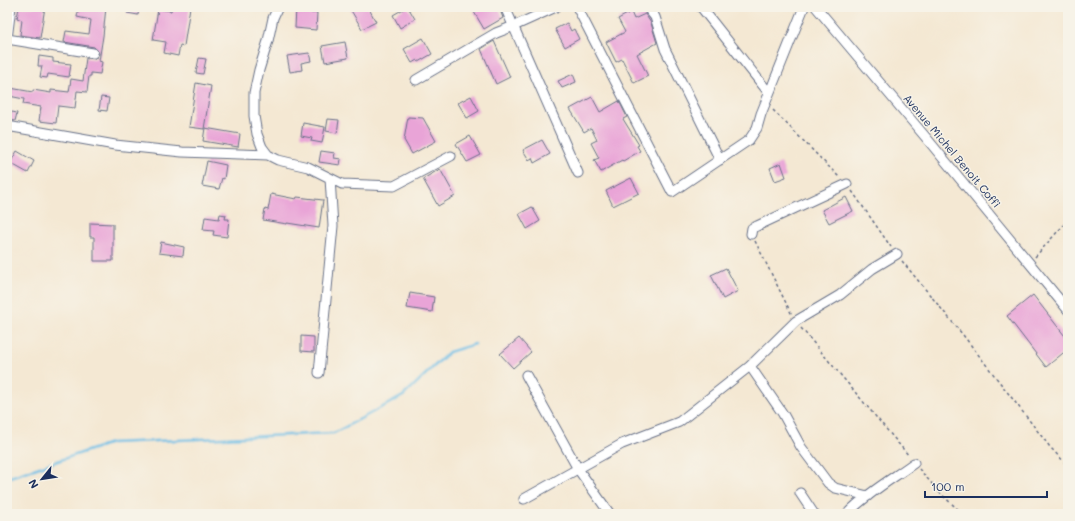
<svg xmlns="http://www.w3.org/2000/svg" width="1075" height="521" font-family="Mali,sans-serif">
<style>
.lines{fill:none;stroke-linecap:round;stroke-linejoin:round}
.stream{stroke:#6abde6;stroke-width:2.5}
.building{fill:#e9a4d7}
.minor-casing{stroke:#677087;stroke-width:11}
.path{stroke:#677087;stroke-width:1.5;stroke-dasharray:3 3;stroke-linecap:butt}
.minor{stroke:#fff;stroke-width:9}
.labels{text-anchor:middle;stroke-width:3;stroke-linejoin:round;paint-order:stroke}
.street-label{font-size:11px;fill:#1b2f5e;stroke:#f7f3e8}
</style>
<rect width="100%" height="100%" fill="#f7f3e8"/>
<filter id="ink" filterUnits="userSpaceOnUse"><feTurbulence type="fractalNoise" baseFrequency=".025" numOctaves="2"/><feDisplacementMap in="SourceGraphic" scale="8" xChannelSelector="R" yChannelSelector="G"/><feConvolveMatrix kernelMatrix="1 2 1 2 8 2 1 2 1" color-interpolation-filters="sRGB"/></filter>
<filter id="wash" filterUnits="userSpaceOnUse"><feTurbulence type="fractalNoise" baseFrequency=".012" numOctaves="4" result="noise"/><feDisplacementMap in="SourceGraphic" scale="16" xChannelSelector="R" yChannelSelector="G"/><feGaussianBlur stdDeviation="0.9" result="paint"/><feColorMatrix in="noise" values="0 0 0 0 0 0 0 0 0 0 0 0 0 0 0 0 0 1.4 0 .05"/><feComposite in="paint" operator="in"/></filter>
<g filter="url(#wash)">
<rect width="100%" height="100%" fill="#f4e8d3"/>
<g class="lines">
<path class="stream" d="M7 478 111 443 334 433 403 396 449 352 475 344"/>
</g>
<g id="blocks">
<path class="building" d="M19 7H45L40 38 20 35 22 20 17 18Z
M79 7H106L103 36 99 61 102 62 100 74 91 73V76H89L87 92 77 91 75 108 58 106 56 123 39 121 41 107 23 104 24 99 9 96 10 88 33 92V90L51 93V90L69 92 71 79 83 81 86 58 95 59 99 54 98 51 94 47 64 42 66 31 89 34 91 20 77 17Z
M128 7H139L138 15 127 13Z
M172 7H190L184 46 180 45 178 56 164 53 166 42 153 40 158 9 171 11Z
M296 7 311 8V13H317L316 30 295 28Z
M349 7H368L376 22 362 29Z
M407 7H408L415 19 400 28 393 15Z
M483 7H499L503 18 484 29 474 12Z
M631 12 634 19 645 14 651 23 657 43 637 54 648 76 634 83 622 59 616 62 606 42 625 32 618 19Z
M567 23 571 31 574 29 579 39 565 47 555 29Z
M423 38 432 54 418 62 417 60 412 63 404 49Z
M494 41 510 77 496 84 481 49Z
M345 42 348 58 325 62 322 46Z
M309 53 311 61 301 63 302 70 290 72 287 56Z
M39 56 53 58V62L71 64 69 77 48 74 47 78 40 77 42 66H38Z
M199 58 206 59 203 74 196 73Z
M573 74 576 82 562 88 558 81Z
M196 83 211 86 204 129 189 127Z
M471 96 479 111 467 118 458 103Z
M101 97 109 98 107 111 99 110Z
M592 97 600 112 619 101 627 117 623 119 639 145 637 146 640 151 623 161 622 160 601 172 594 160 599 158 591 143 597 140 591 128 584 132 570 109Z
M7 111 17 113 15 121 7 120Z
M408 117 423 118 436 141 412 154 404 140Z
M328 119 339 120 337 133 326 131Z
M303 123 325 127 322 143 311 141 312 138 301 136Z
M205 128 240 134 238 147 203 141Z
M470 136 481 155 467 162 456 144Z
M542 140 550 154 534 163 532 158 529 160 523 150Z
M17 151 34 161 28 173 10 163Z
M321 151 335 153 334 158 341 159 340 165 319 162Z
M207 161 226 165 224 179 222 178 219 189 202 186Z
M781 163 786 177 775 181 770 168Z
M440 169 455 196 438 206 423 179Z
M631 178 639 193 613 206 606 191Z
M271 194 296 199 297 197 323 200 319 228 287 223V224L263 220 265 209 268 210Z
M846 197 853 211 829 223 822 210Z
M532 207 540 221 527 229 519 214Z
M220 214 226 215 225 219H229L227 237 213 235 214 231 203 230 205 217 219 219Z
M90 223 113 224V261H94V237H90Z
M161 242 184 247 183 256 159 253Z
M726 268 738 291 723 299 711 275Z
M410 293 434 297 432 312 407 308Z
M1033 295 1068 340V349L1046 367 1007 316Z
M301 336 314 337V352L301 351Z
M519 338 531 352 513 368 500 354Z"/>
</g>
</g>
<g filter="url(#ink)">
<use href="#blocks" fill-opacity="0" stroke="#677087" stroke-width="1"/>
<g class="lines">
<defs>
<path id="minor" d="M278 7 273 18 268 41 259 70 254 93V116L257 134 262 147 268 155 278 160 308 167 342 184 394 186 451 156
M505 7 578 173
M577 7 672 192 749 140 757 128 761 114 804 7
M647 7 655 17 665 49 720 160
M701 7 769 93
M816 7 928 140 1068 310
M7 39 93 53
M7 39 11 7
M416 80 496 33 514 26 556 7
M7 126 115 145 182 152 268 155
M751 234 752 228 757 226 847 184
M750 366 783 414 801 447 828 483 835 488 868 496
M319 373 333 226 330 178
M526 375 578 469 610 514
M800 493 814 514
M524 499 622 444 679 422 750 366 796 321 840 295 872 269 897 254
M847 514C866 494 892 479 914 463"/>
</defs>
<use href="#minor" class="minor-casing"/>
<path class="path" d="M773 110 840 178
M852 191 891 247
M755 241 792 315
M1035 257 1068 220
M902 261 963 335 1050 447 1068 466
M801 328 909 456
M919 469 941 494 963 514"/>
<use href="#minor" class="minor"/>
</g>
</g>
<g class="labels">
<g class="street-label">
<text transform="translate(952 151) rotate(50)" y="4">Avenue Michel Benoit Coffi</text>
</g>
</g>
<rect width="1075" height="521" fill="none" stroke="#f7f3e8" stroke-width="24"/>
<g transform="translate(42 479) rotate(240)" stroke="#f7f3e8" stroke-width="3" paint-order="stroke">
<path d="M0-3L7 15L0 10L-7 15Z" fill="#1b2f5e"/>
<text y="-6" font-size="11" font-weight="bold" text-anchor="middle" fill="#1b2f5e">N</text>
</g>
<path d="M925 491v6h122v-6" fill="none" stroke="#1b2f5e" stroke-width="2"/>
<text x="931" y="491" font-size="12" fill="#1b2f5e" stroke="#f7f3e8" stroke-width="3" paint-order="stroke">100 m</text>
</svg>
